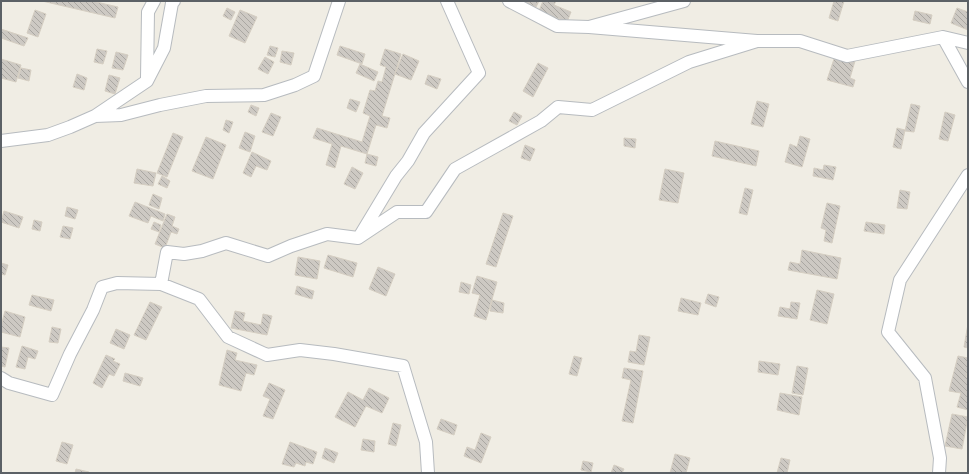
<svg xmlns="http://www.w3.org/2000/svg" width="969" height="474" font-family="'Space Grotesk',sans-serif">
<style>
.building{fill:url(#building-back-hatch);stroke:#d5cec2}
.lines{fill:none;stroke-linecap:round;stroke-linejoin:round}
.street-casing{stroke:#b7bbbf;stroke-width:14}
.street{stroke:#fff;stroke-width:12}
</style>
<defs>
<pattern id="building-back-hatch" width="6" height="6" patternUnits="userSpaceOnUse"><rect width="6" height="6" fill="#cdc9c3"/><path d="M-1 5l2 2M0 0l6 6M5-1l2 2" fill="none" stroke="#aaa7a2"/></pattern>
</defs>
<rect width="100%" height="100%" fill="#f0ede4"/>
<path class="building" d="M42 1H92L118 7 115 18Z
M523 1H539L536 7Z
M543 1H556L554 5 571 12 567 22 539 11Z
M834 1H844L838 21 829 18Z
M227 8 235 12 231 20 223 16Z
M957 8 968 12V30L951 23Z
M35 10 46 14 38 37 27 33Z
M240 10 257 17 245 43 229 36Z
M915 11 932 15 930 24 913 20Z
M1 29 28 38 24 46 1 38Z
M270 46 278 48 275 57 267 55Z
M340 46 365 54 362 64 337 55Z
M97 49 107 51 103 64 94 62Z
M385 49 401 54 382 116 390 118 387 128 376 125 367 154 341 146 335 168 326 165 332 144 313 138 317 128 362 142 370 116 363 113 370 90 375 91 378 81 382 82 386 67 380 65Z
M282 51 294 53 291 65 280 62Z
M116 52 128 55 123 70 112 68Z
M403 54 419 61 411 80 395 74Z
M835 56 855 61 850 78 855 80 853 87 827 80Z
M265 57 274 62 268 74 258 69Z
M1 59 21 65 16 82 1 78Z
M538 63 548 68 533 97 523 91Z
M360 64 378 72 374 81 356 73Z
M21 68 31 70 29 81 18 78Z
M77 74 87 78 84 90 73 87Z
M109 75 120 78 115 94 105 91Z
M428 75 441 79 437 89 425 84Z
M350 99 360 102 356 112 347 108Z
M757 101 769 104 763 127 751 124Z
M911 104 920 106 914 132 905 131Z
M251 105 259 108 256 116 248 112Z
M514 112 522 116 517 125 509 121Z
M945 112 955 115 948 141 939 139Z
M271 113 281 117 273 136 262 132Z
M226 120 233 122 229 133 223 130Z
M897 128 905 130 901 149 893 147Z
M245 132 255 136 250 152 239 148Z
M173 133 183 137 167 177 157 173Z
M800 136 810 139 802 167 785 162 790 144 797 147Z
M206 137 226 145 213 179 192 171Z
M624 138 636 139 635 148 624 146Z
M715 141 759 151 756 166 712 156Z
M525 145 535 149 530 161 521 158Z
M252 152 271 161 267 170 256 166 251 177 243 173Z
M367 154 378 157 376 166 365 163Z
M824 165 836 167 833 180 813 176 814 168 823 170Z
M352 167 363 173 355 189 344 184Z
M137 169 156 173 153 186 134 183Z
M665 169 684 173 678 203 659 200Z
M162 176 170 181 167 188 158 184Z
M745 188 753 190 747 215 739 213Z
M900 190 910 192 907 209 897 208Z
M153 194 162 198 159 209 149 205Z
M135 202 165 214 163 221 151 216 148 223 129 216Z
M827 203 840 206 832 243 824 241 826 230 821 228Z
M67 207 78 210 75 219 65 216Z
M4 211 23 217 19 228 1 222Z
M503 213 513 216 496 267 486 264Z
M167 214 175 217 172 226 179 229 177 234 171 232 165 248 155 244Z
M34 220 42 222 40 231 32 229Z
M154 222 161 225 159 232 151 229Z
M866 222 885 225 884 234 864 231Z
M63 226 73 228 70 239 60 237Z
M802 250 841 258 837 279 788 270 790 262 800 264Z
M328 255 357 263 353 277 324 268Z
M298 257 320 261 317 279 295 275Z
M1 263 8 265 5 275 1 274Z
M378 267 395 274 386 296 369 289Z
M477 276 497 282 486 320 474 316 480 295 472 293Z
M461 282 471 285 469 294 459 292Z
M297 286 314 291 312 299 295 294Z
M817 290 834 294 827 324 810 320Z
M708 294 719 297 716 307 705 303Z
M32 295 54 300 51 311 29 305Z
M681 298 701 303 698 315 678 311Z
M492 300 504 303 503 313 490 311Z
M150 302 162 307 146 340 134 335Z
M791 302 800 303 797 319 778 316 780 307 790 309Z
M5 311 25 317 20 337 1 332V326Z
M235 311 245 313 243 321 261 325 263 314 272 316 267 335 231 328Z
M968 324V348L964 347Z
M52 327 61 329 58 343 49 342Z
M116 329 130 335 124 349 110 343Z
M639 335 650 337 644 365 628 362 630 351 636 352Z
M22 346 38 351 35 359 28 357 25 369 16 367Z
M1 347 9 348 5 367 1 366Z
M227 350 237 353 235 360 257 365 254 375 246 373 241 391 219 385Z
M106 355 115 359 113 361 120 364 114 376 109 374 102 388 93 383Z
M574 356 582 358 577 376 569 374Z
M958 356 968 358V369L966 377 968 378V410L957 407 961 393 949 391Z
M759 361 780 364 778 375 758 372Z
M797 366 808 368 803 395 792 393Z
M624 368 643 371 633 423 622 421 631 380 622 378Z
M125 373 143 378 140 386 123 381Z
M269 383 285 390 273 419 263 416 270 399 263 396Z
M369 388 389 398 382 413 366 406 355 427 335 417 348 392 363 400Z
M780 393 802 397 799 415 777 410Z
M952 414 968 417 962 449 945 446Z
M441 419 457 425 454 435 437 429Z
M393 423 401 425 396 446 388 444Z
M481 433 491 437 481 463 464 456 467 447 475 450Z
M363 439 375 441 374 452 361 450Z
M62 442 73 445 67 464 56 461Z
M290 442 317 452 313 464 306 462 305 466 296 463 294 467 282 464Z
M325 448 338 453 334 463 322 458Z
M675 454 690 458 686 473H670Z
M781 458 790 460 787 473H777Z
M583 461 593 463 591 472 581 470Z
M614 465 624 469 622 473H611Z
M76 469 89 472V473H75Z"/>
<g class="lines">
<defs>
<path id="street" d="M509 1 557 26 589 27 684 1
M589 27 757 41H800L847 56 943 37 968 43
M943 37 968 82
M147 78 148 12 154 1
M95 116 121 115 160 105 206 96 264 95 295 85 314 76 339 1
M1 141 48 135 70 127 95 116 147 81 164 48 172 3 174 1
M361 234 396 176 408 161 424 133 479 73 447 1
M161 284 199 299 228 337 267 355 300 350 334 354 403 366 426 442 428 473
M1 378 9 383 52 395 70 354 93 310 102 287 117 283 161 284 167 252 184 254 202 251 226 243 268 256 291 246 327 234 358 238 397 212H426L455 169 541 121 558 107 592 110 689 62 757 41
M939 473 940 458 925 378 888 332 900 280 968 175"/>
</defs>
<use href="#street" class="street-casing"/>
<use href="#street" class="street"/>
</g>
<rect width="969" height="474" fill="none" stroke="#5c6166" stroke-width="4"/>
</svg>
